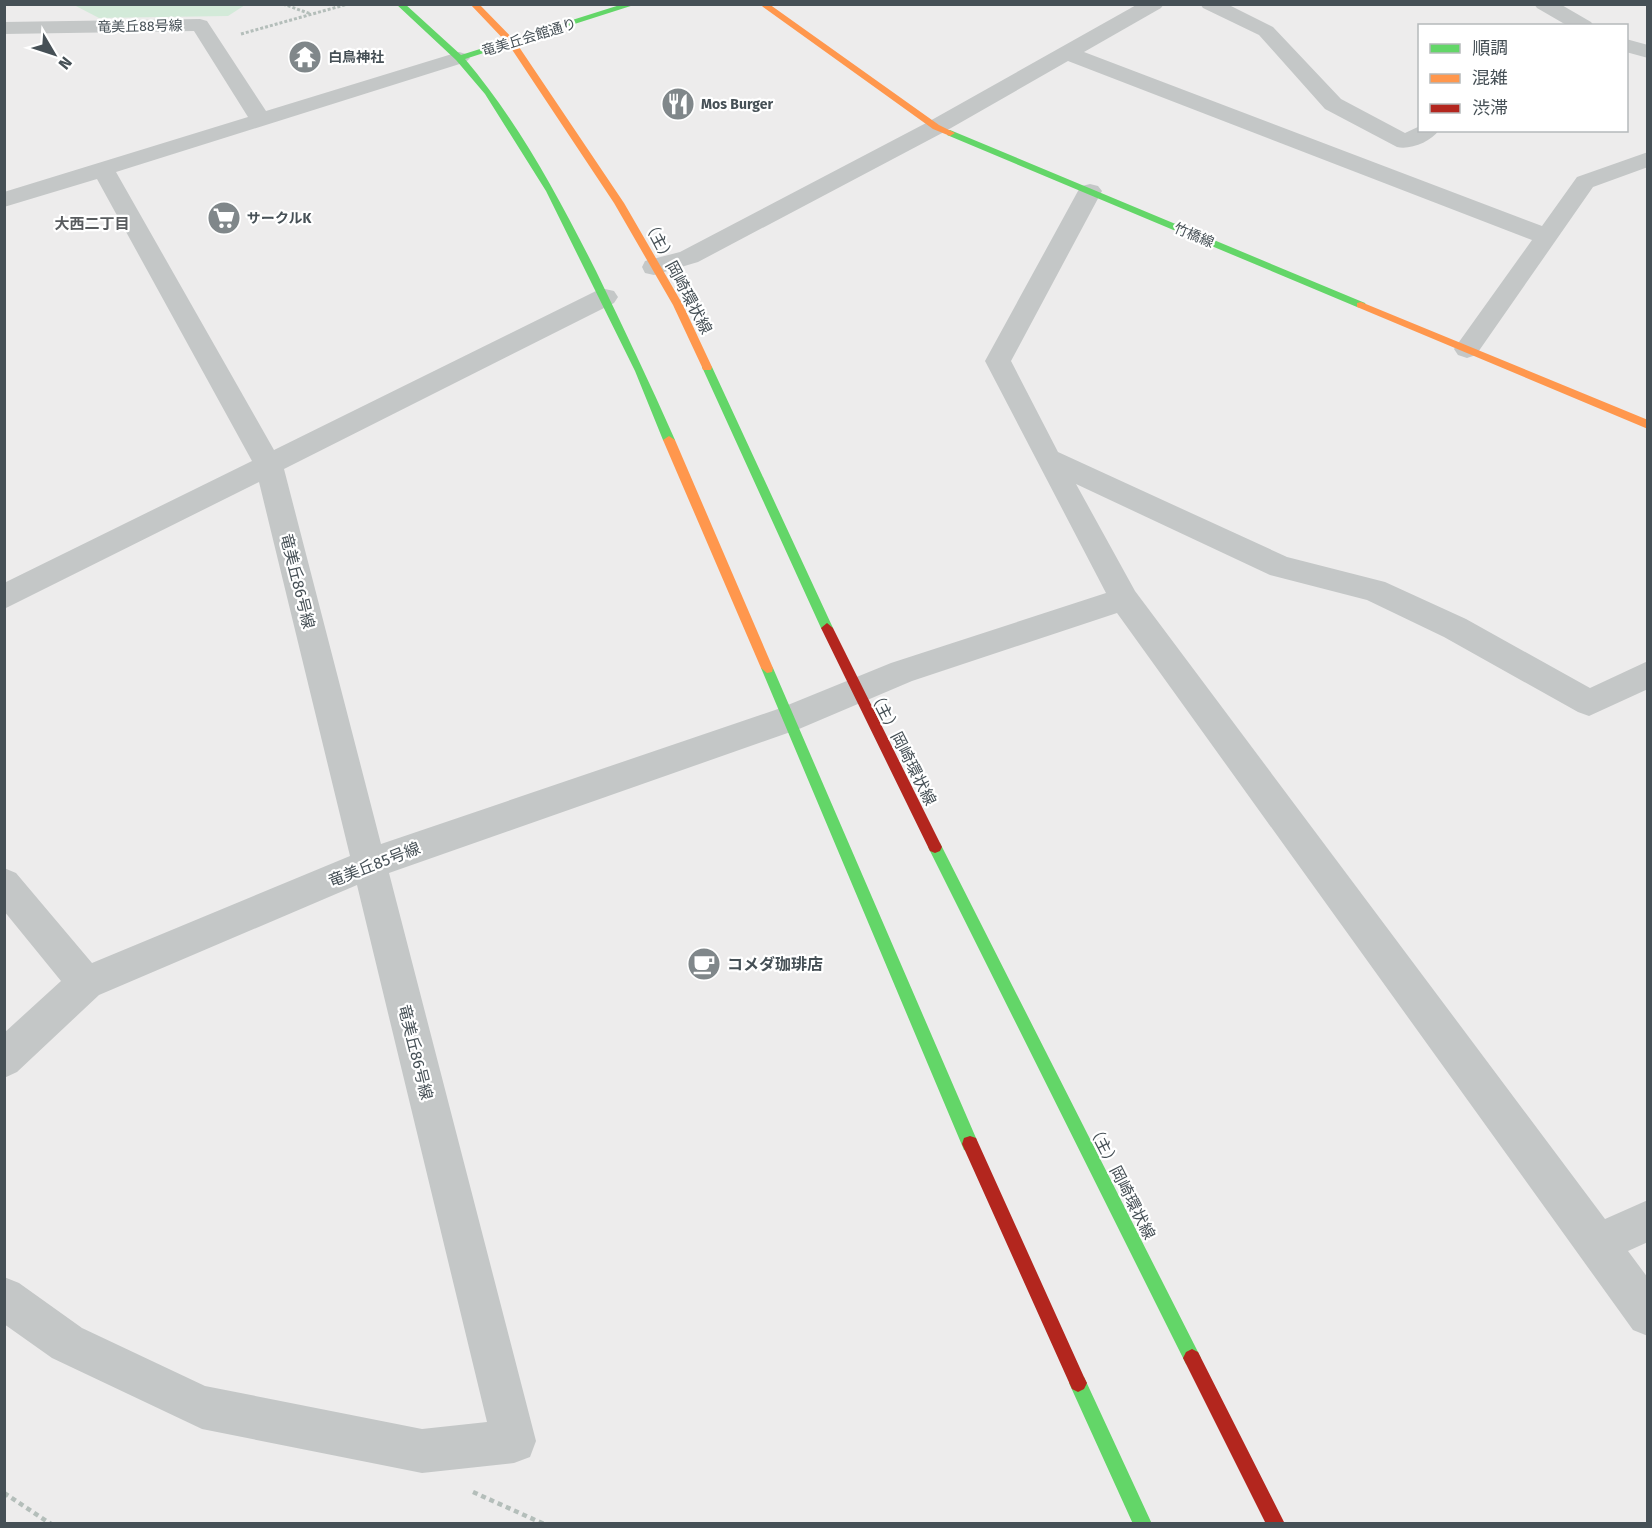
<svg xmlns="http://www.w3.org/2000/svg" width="1652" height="1528" font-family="'Fira Sans','Noto Sans JP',sans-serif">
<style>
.green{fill:#d3ead9}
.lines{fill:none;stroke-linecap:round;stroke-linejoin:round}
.path-far1{stroke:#b4beba;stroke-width:3;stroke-dasharray:3 2;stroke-linecap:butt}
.path{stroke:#b4beba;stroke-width:4.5;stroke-dasharray:5 4;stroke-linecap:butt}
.street{fill:#c4c7c7;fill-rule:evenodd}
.fast{fill:#63d668;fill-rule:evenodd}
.slow{fill:#ff974d;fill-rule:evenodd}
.jam{fill:#b3261e;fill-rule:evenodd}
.labels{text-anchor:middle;stroke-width:4.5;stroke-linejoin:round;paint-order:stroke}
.far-street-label{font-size:14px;fill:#465056;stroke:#fff}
.far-poi-label{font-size:14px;font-weight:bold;fill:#465056;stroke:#fff;text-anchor:start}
.far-neighbourhood-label{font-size:15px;font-weight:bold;fill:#595c5f;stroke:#fff}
.street-label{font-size:16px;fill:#465056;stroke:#fff}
.poi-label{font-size:16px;font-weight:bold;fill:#465056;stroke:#fff;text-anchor:start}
</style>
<rect width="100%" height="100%" fill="#edecec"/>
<path class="green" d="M74 5 245 4V5L228 16 99 18Z"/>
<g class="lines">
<path class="path-far1" d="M283 4 311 14
M241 34 348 4"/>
<path class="path" d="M473 1492 544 1524
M4 1493 51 1524"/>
<path class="street" d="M1138 4H1164L1161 8 1084 52 1542 226 1577 177 1648 152V167L1593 187 1476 355 1467 358 1458 355 1454 349 1532 240 1068 61 944 132 698 262 654 275 645 273 642 267 645 261 680 252 928 122Z
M1200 4H1227L1273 27 1341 99 1405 133 1420 126V130H1439C1431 142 1410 150 1397 147L1325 109 1259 35 1203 8Z
M1534 4H1560L1591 22 1594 26H1568L1537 8Z
M200 19 207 21 266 111 452 54 459 52 466 54 470 58 466 62 116 172 274 450 596 291 605 289 614 291 618 297 614 303 284 469 381 844 778 709 891 663 1106 593 985 361 1078 191 1082 186 1090 184 1098 186 1102 191 1011 361 1058 452 1287 557 1385 582 1466 619 1590 688 1648 661V689L1589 716 1578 712 1444 637 1367 600 1270 575 1076 484 1135 591 1605 1219 1648 1200V1242L1628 1251 1648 1278V1336L1633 1330 1117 613 912 681 799 729 389 873 536 1441 530 1457 514 1463 422 1473 202 1429 52 1358 4 1324V1277L19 1283 82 1328 205 1386 422 1429 487 1422 357 885 99 995 17 1072 4 1078V1033L61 981 4 911V868L16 873 92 963 350 856 259 482 4 609V583L252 461 97 179 4 207V192L248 117 194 31 4 34V22Z
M1626 39 1648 45V58L1626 52Z"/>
<path class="fast" d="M396 4H405L461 55 623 4H637L465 59C519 123 558 196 596 271 623 327 650 383 675 440L673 443 669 444 663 440 635 371 546 191 485 94 456 60Z
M950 130 1365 303 1366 305 1361 308 1357 307 947 135V131Z
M707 363 712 367 833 628 831 632 827 633 821 628 702 367Z
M767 663 773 668 976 1138 978 1144 976 1150 970 1152 964 1150 761 668Z
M935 841 940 843 1198 1352 1201 1358 1198 1364 1192 1367 1186 1364 930 851 928 847 930 843Z
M1078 1374 1084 1377 1152 1524H1133L1069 1383 1072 1377Z"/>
<path class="slow" d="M470 4H479L515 41 624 203 683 305 712 367 711 370H703L702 367 673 305 614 203 509 45Z
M759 4H769L939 125 955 133 950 136 933 129Z
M1361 302 1648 420V429L1357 307V303Z
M669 436 675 440 773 668 772 672 767 673 761 668 663 440Z"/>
<path class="jam" d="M827 623 833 628 940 843 942 847 940 851 935 853 930 851 821 628Z
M970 1136 976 1138 1084 1377 1087 1383 1084 1389 1078 1392 1072 1389 962 1144 964 1138Z
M1192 1349 1198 1352 1285 1524H1266L1183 1358 1186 1352Z"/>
</g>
<defs>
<symbol id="temple-disc" viewBox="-11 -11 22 22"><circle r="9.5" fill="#80878a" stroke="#fff"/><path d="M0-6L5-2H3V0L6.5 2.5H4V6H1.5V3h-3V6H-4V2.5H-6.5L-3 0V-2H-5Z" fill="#fff"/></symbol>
<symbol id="restaurant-disc" viewBox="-11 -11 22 22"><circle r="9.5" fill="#80878a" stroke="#fff"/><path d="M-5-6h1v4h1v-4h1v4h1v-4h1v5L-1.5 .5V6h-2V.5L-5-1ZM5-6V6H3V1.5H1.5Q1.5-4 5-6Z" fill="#fff"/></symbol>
<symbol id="supermarket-disc" viewBox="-11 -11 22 22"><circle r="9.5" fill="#80878a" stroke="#fff"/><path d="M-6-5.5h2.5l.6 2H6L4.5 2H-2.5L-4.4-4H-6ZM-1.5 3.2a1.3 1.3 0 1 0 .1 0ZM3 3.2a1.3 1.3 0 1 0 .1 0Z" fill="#fff"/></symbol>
<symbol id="cafe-disc" viewBox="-11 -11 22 22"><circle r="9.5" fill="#80878a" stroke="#fff"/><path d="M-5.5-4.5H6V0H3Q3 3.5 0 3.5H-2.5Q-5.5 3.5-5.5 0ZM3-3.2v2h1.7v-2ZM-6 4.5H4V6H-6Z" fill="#fff"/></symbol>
</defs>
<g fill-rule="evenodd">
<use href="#temple-disc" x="286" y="38" width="38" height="38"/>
<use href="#restaurant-disc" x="659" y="85" width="38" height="38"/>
<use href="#supermarket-disc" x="205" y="199" width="38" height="38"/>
<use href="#cafe-disc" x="685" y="945" width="38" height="38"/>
</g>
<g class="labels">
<g class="far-street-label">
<text transform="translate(140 26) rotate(-1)" y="5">竜美丘88号線</text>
<text transform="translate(529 37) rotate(-17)" y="5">竜美丘会館通り</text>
<text transform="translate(1194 235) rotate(23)" y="5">竹橋線</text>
</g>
<g class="far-poi-label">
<text x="328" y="62">白鳥神社</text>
<text x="701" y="109">Mos Burger</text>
<text x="247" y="223">サークルK</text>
</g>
<g class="far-neighbourhood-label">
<text x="92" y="229">大西二丁目</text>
</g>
<g class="street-label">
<text transform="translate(678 276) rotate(62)" y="6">（主）岡崎環状線</text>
<text transform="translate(298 581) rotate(76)" y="6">竜美丘86号線</text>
<text transform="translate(903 747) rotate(63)" y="6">（主）岡崎環状線</text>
<text transform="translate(374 864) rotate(-21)" y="6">竜美丘85号線</text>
<text transform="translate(416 1052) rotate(76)" y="6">竜美丘86号線</text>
<text transform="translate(1122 1181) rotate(63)" y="6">（主）岡崎環状線</text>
</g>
<g class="poi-label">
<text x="727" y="970">コメダ珈琲店</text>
</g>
</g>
<rect width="1652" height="1528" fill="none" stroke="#465056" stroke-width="12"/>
<rect x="1418" y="24" width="210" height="108" fill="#ffffff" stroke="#b5b9bb" stroke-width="1.5"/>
<rect x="1430" y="44" width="30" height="9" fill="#63d668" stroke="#b5b9bb" stroke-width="1.5"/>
<text x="1472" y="54" font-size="18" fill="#465056">順調</text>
<rect x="1430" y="74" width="30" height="9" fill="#ff974d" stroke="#b5b9bb" stroke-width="1.5"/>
<text x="1472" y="84" font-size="18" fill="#465056">混雑</text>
<rect x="1430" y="104" width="30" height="9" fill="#b3261e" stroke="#b5b9bb" stroke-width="1.5"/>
<text x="1472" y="114" font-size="18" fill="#465056">渋滞</text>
<g transform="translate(54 54) rotate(129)" stroke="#ffffff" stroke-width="4.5" paint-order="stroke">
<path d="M0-4.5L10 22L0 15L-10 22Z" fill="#465056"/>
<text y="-9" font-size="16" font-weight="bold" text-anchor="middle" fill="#465056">N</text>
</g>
</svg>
